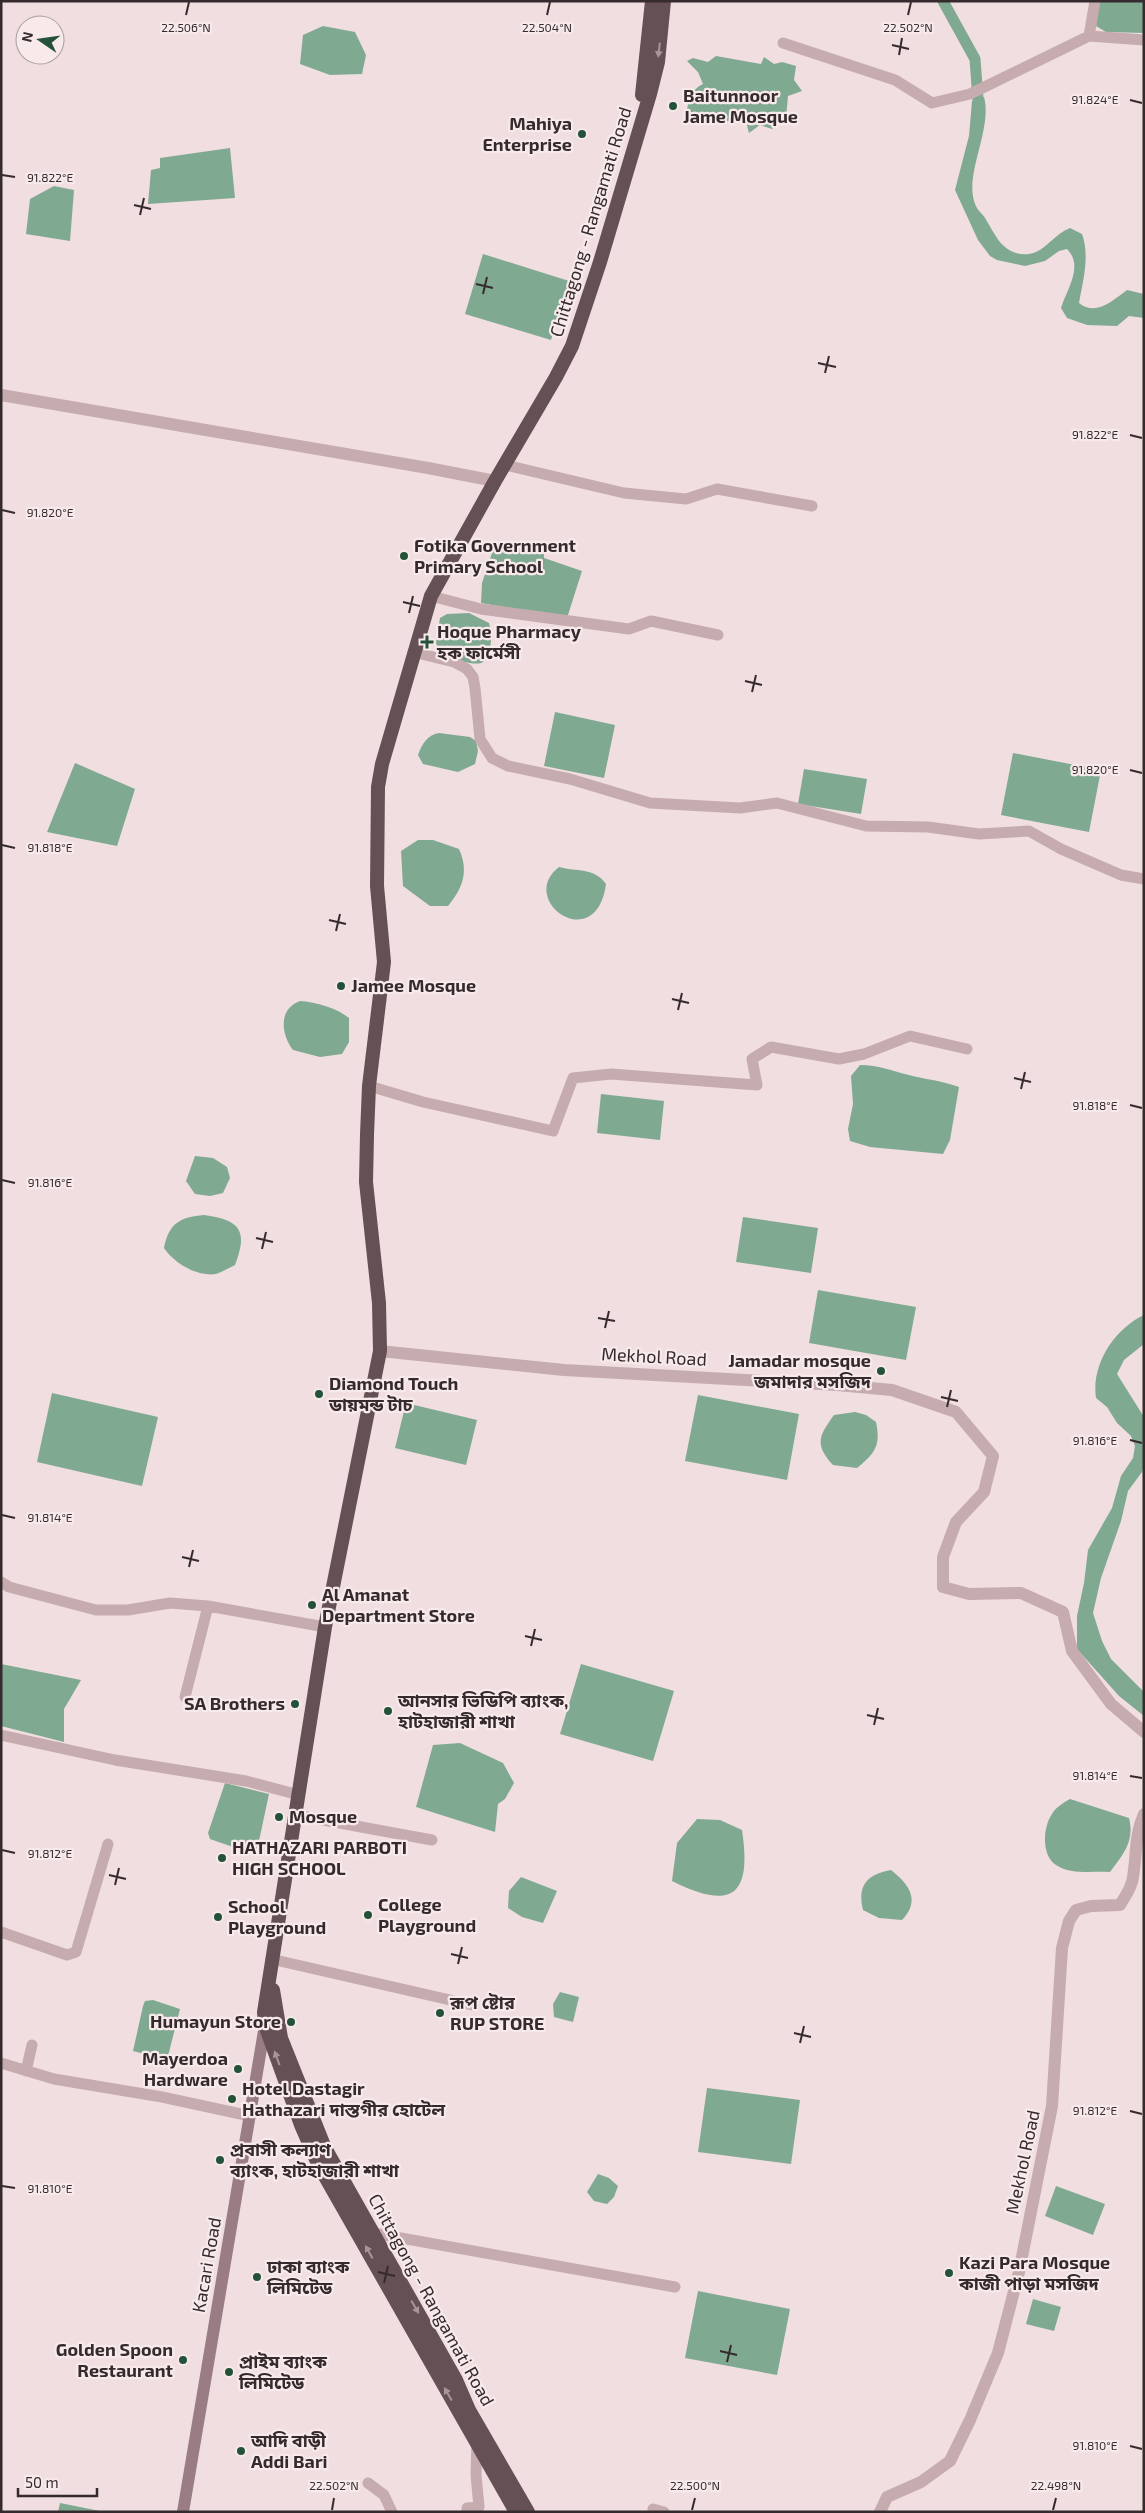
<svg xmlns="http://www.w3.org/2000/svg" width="1145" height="2513" font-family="'Exo 2','Noto Sans Bengali',sans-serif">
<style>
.water{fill:#80a992}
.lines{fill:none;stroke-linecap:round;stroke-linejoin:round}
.canal{stroke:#80a992;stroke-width:11}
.minor{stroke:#c6abaf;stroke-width:11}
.tertiary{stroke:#c6abaf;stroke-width:12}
.secondary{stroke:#9a7d84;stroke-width:12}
.trunk{stroke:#655055;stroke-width:14}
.oneway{fill:#a79598}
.ticks{fill:none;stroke:#352a2d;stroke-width:2}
.poi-dot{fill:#245239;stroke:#f8eaeb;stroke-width:2}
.labels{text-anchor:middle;stroke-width:4.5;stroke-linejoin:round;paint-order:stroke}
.poi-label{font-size:18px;font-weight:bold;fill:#352a2d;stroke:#f8eaeb;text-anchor:start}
.street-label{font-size:18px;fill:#352a2d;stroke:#f8eaeb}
.ticks-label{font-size:12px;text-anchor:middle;fill:#352a2d;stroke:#f8eaeb;stroke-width:4.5;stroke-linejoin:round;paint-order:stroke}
</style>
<rect width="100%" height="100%" fill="#f0dee0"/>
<path class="water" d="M1099 1H1144V33L1106 32 1096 26Z
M323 26 355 32 366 55 362 74 330 75 300 64 303 35Z
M716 56 761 64 764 57 774 64 782 62 796 66 794 80 802 91 788 96 786 118 772 129 760 125 749 133 746 121 740 118 734 122 726 121 720 115 711 114 705 118 695 113 690 119 686 114C689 101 690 90 703 84L698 72 687 61 693 58 708 62Z
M984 97C993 130 962 178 976 206 978 211 983 214 985 218 990 226 994 234 999 241 1008 252 1022 258 1036 252 1049 246 1055 234 1070 228L1082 234C1090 256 1083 281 1079 303 1096 317 1113 300 1127 290L1144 294V318L1129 316 1117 326 1087 325 1067 318 1061 308C1067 289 1084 266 1067 249L1059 251 1045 261 1025 266 997 260 990 256 978 240 955 190 969 136 972 101Z
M230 148 235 198 148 204 151 170 160 168V158Z
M54 186 74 190 70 241 26 234 30 199Z
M483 254 569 281 551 340 465 314Z
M495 544 544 552V558L582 571 567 618 481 603 482 583Z
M469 613 489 623C492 632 493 660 481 663 468 666 440 656 436 643L440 618 447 614Z
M555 712 615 725 604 778 544 766Z
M439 733 470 737 476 741 478 751 475 764 458 772 423 764 418 755C422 744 427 735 439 733Z
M1013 753 1101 770 1089 832 1001 815Z
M75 763 135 789 117 846 47 832Z
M804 769 867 779 861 814 798 804Z
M418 840H433L459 849C469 871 463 888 448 906H430L403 886 401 851Z
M559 867C577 872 594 867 606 884 596 957 516 900 559 867Z
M300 1001C316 1002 337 1008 349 1018V1042L342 1054 320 1057 293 1050C281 1034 278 1009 300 1001Z
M860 1065C878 1065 892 1071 909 1075 928 1080 940 1080 959 1087L950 1140 943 1154 870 1147 850 1141 848 1129 853 1104 851 1076Z
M601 1094 664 1101 660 1140 597 1133Z
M195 1156 213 1158 227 1167 230 1178 223 1193 210 1196 195 1194 186 1181Z
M204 1215C241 1220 248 1231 235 1265 229 1268 222 1272 216 1274 197 1277 174 1263 164 1248 169 1223 180 1217 204 1215Z
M743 1217 818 1228 811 1273 736 1262Z
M818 1290 916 1307 906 1360 809 1343Z
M1144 1315V1344L1124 1360 1117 1374 1144 1417V1466L1142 1472 1128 1491 1121 1521 1101 1578 1093 1613 1102 1641 1111 1659 1144 1692V1716L1119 1696 1077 1649V1616L1084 1583 1088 1550 1112 1508 1121 1476 1133 1458 1135 1446 1131 1436 1117 1423 1107 1407 1096 1398C1091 1365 1114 1329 1144 1315Z
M52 1393 158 1417 142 1486 37 1462Z
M698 1395 799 1414 787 1480 685 1461Z
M406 1403 477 1420 466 1465 395 1448Z
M855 1412 866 1415 876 1422C881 1446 875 1453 857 1468L833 1465C814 1444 819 1436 834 1415Z
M1 1664 81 1680 64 1709V1742L1 1726Z
M581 1664 674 1691 653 1761 560 1734Z
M460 1743 503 1763 514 1783 505 1799 498 1804 495 1832 416 1807 433 1745Z
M225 1783 269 1794 256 1855 210 1839 208 1833Z
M1070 1799 1129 1818C1135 1841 1123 1855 1110 1872 1092 1871 1071 1875 1056 1865 1041 1855 1043 1827 1052 1814 1056 1807 1063 1803 1070 1799Z
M697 1819 720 1820 742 1830C752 1896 732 1911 672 1881L677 1843Z
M891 1870C909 1884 921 1900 902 1920L879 1918 863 1910C857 1886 867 1874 891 1870Z
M521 1877 557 1891 543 1923 522 1917 508 1908 509 1891Z
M560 1992 579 1997 573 2022 554 2017 553 2004Z
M153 2000 180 2009 167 2060 133 2051 143 2006 145 2001Z
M707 2088 800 2100 791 2164 698 2152Z
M598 2174 609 2178 618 2186 614 2197 607 2204 594 2201 587 2192Z
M1056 2186 1105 2204 1093 2235 1045 2216Z
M698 2291 790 2309 777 2375 685 2358Z
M1033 2299 1061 2307 1054 2331 1026 2324Z
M60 2503 105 2512H58Z"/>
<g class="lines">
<path class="canal" d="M943 1 975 59 979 113"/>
<path class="minor" d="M1089 36 1144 40
M783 43 895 80 932 103 970 94 1089 36 1095 1
M505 465 624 493 686 499 717 489 812 506
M431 596 481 609 629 629 651 621 718 635
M413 652 454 662 467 669 473 677 475 688 480 739 492 758 508 766 570 779 650 803 740 808 777 803 866 826 928 827 979 834 1029 831 1061 849 1121 875 1144 879
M369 1086 423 1102 553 1131 573 1078 611 1074 757 1085 752 1059 771 1047 839 1059 864 1054 910 1036 967 1049
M1 1582 9 1587 96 1610H128L170 1603 208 1606 325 1627
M185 1697 208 1606
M1 1735 115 1760 246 1781 299 1795
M296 1815 432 1840
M1 1932 67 1955 76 1952 108 1844
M271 1959 472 2005
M1 2063 54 2079 162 2097 250 2116
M26 2071 32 2045
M373 2233 675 2287
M368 2483 384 2495 392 2512
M653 2509 664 2512
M467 2512V2508L479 2507 476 2475 477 2442"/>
<path class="tertiary" d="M1 395 428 468 495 481
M380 1351 564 1370 837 1385 892 1390 956 1412 993 1456 984 1492 956 1522 943 1557V1587L969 1594 1021 1593 1063 1612 1072 1651 1111 1704 1144 1732
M880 2512 887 2497 921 2482 950 2461 970 2420 998 2353 1019 2272 1052 2106 1062 1948 1069 1921 1076 1910 1091 1906 1120 1905C1125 1896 1132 1888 1133 1877 1137 1854 1134 1837 1144 1814"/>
<path class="secondary" d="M183 2512 265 2025"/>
<path class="trunk" d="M642 95 652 1
M273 1990 281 2038 325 2148 456 2380 469 2410 528 2512
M516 2512 318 2164 301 2125 265 2025 264 2012 325 1627 380 1351 379 1303 366 1182 367 1135 369 1086 384 962 377 886 378 787 382 764 431 596 495 481 556 377 572 346 600 262 650 94 658 62 664 1"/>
</g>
<defs><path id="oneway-solid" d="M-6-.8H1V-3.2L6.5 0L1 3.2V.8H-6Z" transform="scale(1.25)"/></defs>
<g class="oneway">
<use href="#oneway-solid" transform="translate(659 50) rotate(97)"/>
<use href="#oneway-solid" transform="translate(277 2058) rotate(-110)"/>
<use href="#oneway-solid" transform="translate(369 2252) rotate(-119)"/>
<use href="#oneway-solid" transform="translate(415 2307) rotate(60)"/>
<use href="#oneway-solid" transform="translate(448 2394) rotate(-120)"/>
</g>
<path class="ticks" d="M186 15 189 2M547 15 550 2M908 15 911 2M892 45 909 49M899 55 902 38M1130 100 1142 103M2 175 15 177M134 205 151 209M140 215 144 198M476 284 493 288M483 294 487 277M818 363 836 367M825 373 829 356M1130 435 1142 438M2 510 15 513M403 602 420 606M409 613 413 596M745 681 762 685M752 692 756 675M1130 770 1142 773M2 845 15 848M329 920 346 924M336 931 340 914M672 999 689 1003M678 1010 682 993M1014 1078 1031 1082M1021 1089 1025 1072M1130 1105 1142 1108M2 1180 15 1183M256 1238 273 1242M262 1249 266 1232M598 1318 615 1321M605 1328 609 1311M941 1397 958 1401M947 1407 951 1390M1130 1440 1142 1443M2 1515 15 1518M182 1557 199 1561M189 1567 193 1550M525 1636 542 1640M531 1646 535 1629M867 1715 884 1719M874 1725 878 1708M1130 1776 1142 1778M2 1850 15 1853M109 1875 126 1879M115 1885 119 1868M451 1954 468 1958M458 1964 462 1947M794 2033 811 2037M800 2043 804 2026M1130 2111 1142 2114M2 2186 15 2188M378 2272 395 2276M384 2283 388 2266M720 2351 737 2355M727 2362 731 2345M1130 2446 1142 2449M332 2510 334 2498M692 2510 695 2498M1053 2510 1056 2498"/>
<g class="poi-dot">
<circle cx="673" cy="106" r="5"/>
<circle cx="582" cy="134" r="5"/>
<circle cx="404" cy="556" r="5"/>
<path d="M424.5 634.5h5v5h5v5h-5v5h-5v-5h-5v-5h5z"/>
<circle cx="341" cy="986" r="5"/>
<circle cx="881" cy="1371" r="5"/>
<circle cx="319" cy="1394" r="5"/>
<circle cx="312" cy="1605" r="5"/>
<circle cx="295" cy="1704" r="5"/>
<circle cx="388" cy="1711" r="5"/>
<circle cx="279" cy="1817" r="5"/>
<circle cx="222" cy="1858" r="5"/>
<circle cx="368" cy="1915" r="5"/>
<circle cx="218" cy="1917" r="5"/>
<circle cx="440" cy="2013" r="5"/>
<circle cx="291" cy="2022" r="5"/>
<circle cx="238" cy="2069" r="5"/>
<circle cx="232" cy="2099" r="5"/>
<circle cx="220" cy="2160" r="5"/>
<circle cx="949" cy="2273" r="5"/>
<circle cx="257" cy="2277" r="5"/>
<circle cx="183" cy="2360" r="5"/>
<circle cx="229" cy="2372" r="5"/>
<circle cx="241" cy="2451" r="5"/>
</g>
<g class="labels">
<g class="poi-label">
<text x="683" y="102">Baitunnoor<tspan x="683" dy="21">Jame Mosque</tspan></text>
<text x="572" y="130" text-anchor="end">Mahiya<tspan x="572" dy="21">Enterprise</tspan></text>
<text x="414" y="552">Fotika Government<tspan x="414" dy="21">Primary School</tspan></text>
<text x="437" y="638">Hoque Pharmacy<tspan x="437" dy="21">হক ফার্মেসী</tspan></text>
<text x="351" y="992">Jamee Mosque</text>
<text x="871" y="1367" text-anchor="end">Jamadar mosque<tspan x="871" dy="21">জমাদার মসজিদ</tspan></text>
<text x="329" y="1390">Diamond Touch<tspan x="329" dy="21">ডায়মন্ড টাচ</tspan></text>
<text x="322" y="1601">Al Amanat<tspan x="322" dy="21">Department Store</tspan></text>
<text x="398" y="1707">আনসার ভিডিপি ব্যাংক,<tspan x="398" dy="21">হাটহাজারী শাখা</tspan></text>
<text x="285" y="1710" text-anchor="end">SA Brothers</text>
<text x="289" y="1823">Mosque</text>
<text x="232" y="1854">HATHAZARI PARBOTI<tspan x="232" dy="21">HIGH SCHOOL</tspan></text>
<text x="378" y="1911">College<tspan x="378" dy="21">Playground</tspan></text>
<text x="228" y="1913">School<tspan x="228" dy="21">Playground</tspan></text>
<text x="450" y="2009">রূপ ষ্টোর<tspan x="450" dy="21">RUP STORE</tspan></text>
<text x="281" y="2028" text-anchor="end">Humayun Store</text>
<text x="228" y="2065" text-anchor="end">Mayerdoa<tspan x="228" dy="21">Hardware</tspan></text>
<text x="242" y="2095">Hotel Dastagir<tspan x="242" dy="21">Hathazari দাস্তগীর হোটেল</tspan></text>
<text x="230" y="2156">প্রবাসী কল্যাণ<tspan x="230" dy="21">ব্যাংক, হাটহাজারী শাখা</tspan></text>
<text x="959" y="2269">Kazi Para Mosque<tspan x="959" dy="21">কাজী পাড়া মসজিদ</tspan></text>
<text x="267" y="2273">ঢাকা ব্যাংক<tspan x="267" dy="21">লিমিটেড</tspan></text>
<text x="173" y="2356" text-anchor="end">Golden Spoon<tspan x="173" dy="21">Restaurant</tspan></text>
<text x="239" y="2368">প্রাইম ব্যাংক<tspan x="239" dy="21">লিমিটেড</tspan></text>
<text x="251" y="2447">আদি বাড়ী<tspan x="251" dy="21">Addi Bari</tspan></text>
</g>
<g class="street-label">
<text transform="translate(591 222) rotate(-73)" y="6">Chittagong - Rangamati Road</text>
<text transform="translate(654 1357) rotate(3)" y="6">Mekhol Road</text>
<text transform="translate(1023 2162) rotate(-78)" y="6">Mekhol Road</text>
<text transform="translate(207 2265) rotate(-80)" y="6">Kacari Road</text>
<text transform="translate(431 2300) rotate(61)" y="6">Chittagong - Rangamati Road</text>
</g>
</g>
<g class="ticks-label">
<text x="186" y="32">22.506°N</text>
<text x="547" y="32">22.504°N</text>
<text x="908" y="32">22.502°N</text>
<text x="1095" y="104">91.824°E</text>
<text x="50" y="182">91.822°E</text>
<text x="1095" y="439">91.822°E</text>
<text x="50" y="517">91.820°E</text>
<text x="1095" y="774">91.820°E</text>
<text x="50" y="852">91.818°E</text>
<text x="1095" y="1110">91.818°E</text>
<text x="50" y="1187">91.816°E</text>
<text x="1095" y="1445">91.816°E</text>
<text x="50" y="1522">91.814°E</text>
<text x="1095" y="1780">91.814°E</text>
<text x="50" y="1858">91.812°E</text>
<text x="1095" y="2115">91.812°E</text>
<text x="50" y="2193">91.810°E</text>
<text x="1095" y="2450">91.810°E</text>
<text x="334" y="2490">22.502°N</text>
<text x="695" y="2490">22.500°N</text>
<text x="1056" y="2490">22.498°N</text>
</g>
<rect width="1145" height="2513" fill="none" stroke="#352a2d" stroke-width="5"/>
<g transform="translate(40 40) rotate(283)"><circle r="24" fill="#f8eaeb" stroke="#aa9d9f"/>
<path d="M0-4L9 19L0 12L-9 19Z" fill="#245239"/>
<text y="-8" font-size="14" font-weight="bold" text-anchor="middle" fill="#352a2d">N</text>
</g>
<path d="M18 2488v8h79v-8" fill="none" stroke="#352a2d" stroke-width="2.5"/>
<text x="25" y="2488" font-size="15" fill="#352a2d" stroke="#f8eaeb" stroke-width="4" paint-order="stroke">50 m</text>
</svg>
